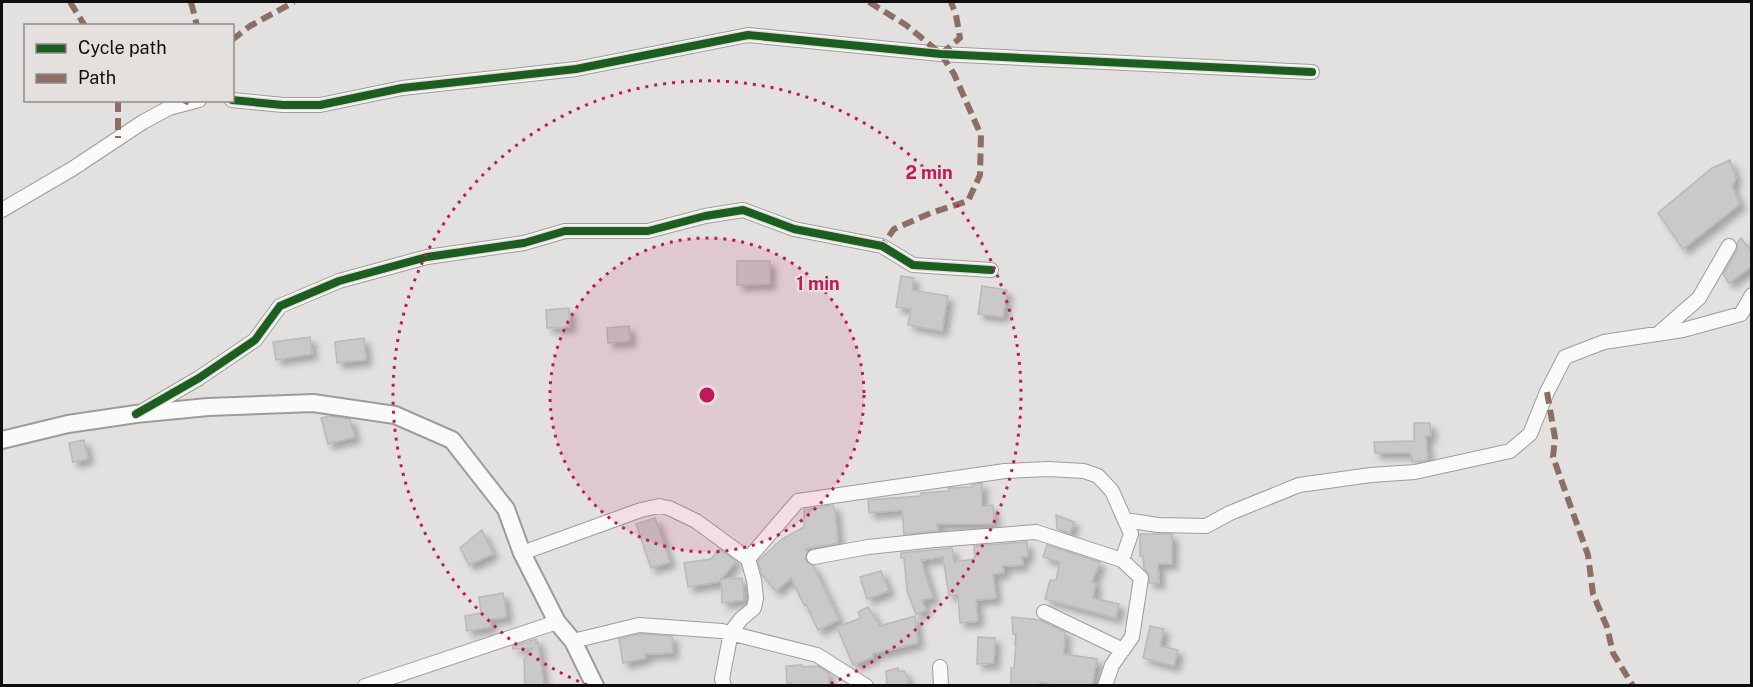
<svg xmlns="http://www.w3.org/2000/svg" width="1753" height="687" font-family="'Public Sans',sans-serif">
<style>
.building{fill:#cac9c8;stroke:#b9b9b8;stroke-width:1.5;filter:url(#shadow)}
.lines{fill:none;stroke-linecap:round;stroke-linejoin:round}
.minor-casing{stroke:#9d9c9b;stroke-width:16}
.tertiary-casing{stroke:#9d9c9b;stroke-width:20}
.minor{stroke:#fbfafa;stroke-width:14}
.tertiary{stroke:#fbfafa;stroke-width:16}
.quiet{stroke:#8d6e63;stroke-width:6;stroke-dasharray:12 6;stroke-linecap:butt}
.cycleway-casing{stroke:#e4e0de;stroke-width:11}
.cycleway{stroke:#1b5e20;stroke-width:8}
.ring{fill:none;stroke:#c2185b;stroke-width:3;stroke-dasharray:3 6}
.centre{fill:#c2185b;stroke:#e4e0de;stroke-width:3}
.ring-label{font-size:18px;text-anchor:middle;font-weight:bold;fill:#c2185b;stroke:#e4e0de;stroke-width:5;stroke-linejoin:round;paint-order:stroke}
</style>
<defs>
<filter id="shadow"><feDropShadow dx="5.5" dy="5.5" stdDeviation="3" flood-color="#0004"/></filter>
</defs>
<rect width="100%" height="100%" fill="#e3e1df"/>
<path class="building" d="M1730 160 1736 178 1732 186 1740 204 1683 249 1658 213 1712 168Z
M1741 238 1752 252V266L1729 283 1723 274 1737 250V243Z
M737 261H770V284L737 285Z
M901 276 914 278 912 290 948 296 942 331 908 325 911 309 896 307Z
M982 286 1007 290 1003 317 978 314Z
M569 308 570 327 547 328 546 310Z
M629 326 630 341 608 343 607 328Z
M310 337 312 354 276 360 273 342Z
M364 338 366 360 337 363 335 342Z
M329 416 350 419 355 437 328 444 321 418Z
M1414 423H1430L1431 436H1426L1428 460 1412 462 1411 453H1375L1374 442 1414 441Z
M84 440 88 459 73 462 69 443Z
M982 483V506L993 505 994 524H937L938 531 904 534 902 510 869 513 868 500 921 496V493L949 491 948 488 972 487V485Z
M833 505 835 512 838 543 805 549 807 552 805 559 808 563 813 566 839 620 818 630 806 604 804 605 791 578 776 591 762 575 758 561 782 539 804 527V510Z
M1056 515 1074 522 1070 533 1057 529Z
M655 518 670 562 651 568 636 524Z
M482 530 493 554 469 565 460 548Z
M1140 534H1172V564H1158L1159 583H1149V575L1144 568 1143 556H1140Z
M1027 542 1028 557H1022L1023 565 1003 566 1004 573 993 574 996 598 976 600 978 621 960 623 958 595 949 596 943 557 921 560 933 598 922 600 926 610 916 614 907 591 904 558H901V553L952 548 954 562 975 559 974 546Z
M1047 545 1100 562 1092 582 1096 583 1093 598 1119 604 1116 618 1045 599 1050 580H1056L1060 562 1043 557Z
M719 549 736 561 719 582 688 587 684 563 711 559Z
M881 571 889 591 867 599 860 577Z
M742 578 744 600 722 603 721 579Z
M503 593 507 617 489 620 491 627 467 631 465 616 481 613 479 597Z
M868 607 880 626 915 616 918 643 872 654 873 657 853 665 837 627 861 618 858 612Z
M1012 617 1040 620 1065 632 1064 654 1097 659 1092 686H1059L1040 682V686H1011V668H1014L1016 645H1015L1016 634H1013Z
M1150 626 1164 629 1160 646 1178 650 1174 666 1143 658Z
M640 634 672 636 673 653 645 654 646 658 623 663 619 639Z
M978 637 995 638 994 663 977 664Z
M536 639V643L538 642 544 686H525L524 659 533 648 513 649V646Z
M802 665V667L818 666 828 672 829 686H791V683H787L786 666Z
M898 668V671H904L908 679 907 686H887L886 671Z"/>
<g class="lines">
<defs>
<path id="minor" d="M232 100 283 105H320L402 88 576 69 748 35 941 54 1312 72
M2 210 72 169 143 122 169 108 199 100
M1658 334 1699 298 1729 246
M141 412 199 378 255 340 280 306 339 281 427 257 524 243 565 231H648L705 216 743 210 794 229 882 246 913 265 991 270
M1125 520 1158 525 1206 526 1230 513 1299 485 1371 475 1415 472 1510 451 1530 434 1547 392 1565 357 1604 342 1683 330 1741 314 1752 295
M522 553 641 510 659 506 669 508 696 521 748 559 754 580 756 598 754 608 741 619 731 632 722 679 724 686
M748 559 798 501 1005 471 1048 469 1084 471 1098 476 1112 491 1131 534 1122 560 1036 532 935 540 868 547 814 557
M1044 612 1123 650
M573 641 639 625 722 631 817 655 866 686
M940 667 941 686
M365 686 557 622
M1105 686 1112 665 1132 637 1141 578 1122 560"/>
<path id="tertiary" d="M2 440 68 424 136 414 208 407 313 403 395 415 452 440 506 509 522 553 557 622 573 641 595 686"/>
</defs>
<use href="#minor" class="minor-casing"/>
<use href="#tertiary" class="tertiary-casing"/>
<use href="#minor" class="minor"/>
<use href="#tertiary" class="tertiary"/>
<path class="quiet" d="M70 2 85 26
M191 2 197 26
M869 2 906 25 941 54 954 74 981 135 980 175 968 201 931 213 894 229 882 246
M232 40 250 26 294 2
M941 54 960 38 956 15 951 2
M118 100V138
M185 104 187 100
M1547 392 1555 438 1553 457 1588 555 1593 594 1607 627 1613 653 1633 686"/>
<defs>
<path id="cycleway" d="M232 100 283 105H320L402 88 576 69 748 35 941 54 1312 72
M136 414 199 378 255 340 280 306 339 281 427 257 524 243 565 231H648L705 216 743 210 794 229 882 246 913 265 991 270"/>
</defs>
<use href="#cycleway" class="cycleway-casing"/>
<use href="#cycleway" class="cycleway"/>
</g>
<circle cx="707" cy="395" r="157" fill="#c2185b" fill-opacity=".12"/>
<g class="ring">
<circle cx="707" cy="395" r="157"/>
<path d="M587 685A314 314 0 1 1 827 685"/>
</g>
<circle cx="707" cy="395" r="9" class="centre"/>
<g class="ring-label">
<text x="929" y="179">2 min</text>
<text x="818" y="290">1 min</text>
</g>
<rect width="1753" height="687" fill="none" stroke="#0f0e0d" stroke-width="6"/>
<rect x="24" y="24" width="210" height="78" fill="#e4e0de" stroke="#8f8c8a" stroke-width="1.5"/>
<rect x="36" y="44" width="30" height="9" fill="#1b5e20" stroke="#8f8c8a" stroke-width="1.5"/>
<text x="78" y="54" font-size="18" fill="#0f0e0d">Cycle path</text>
<rect x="36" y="74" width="30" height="9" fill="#8d6e63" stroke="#8f8c8a" stroke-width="1.5"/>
<text x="78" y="84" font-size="18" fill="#0f0e0d">Path</text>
</svg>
